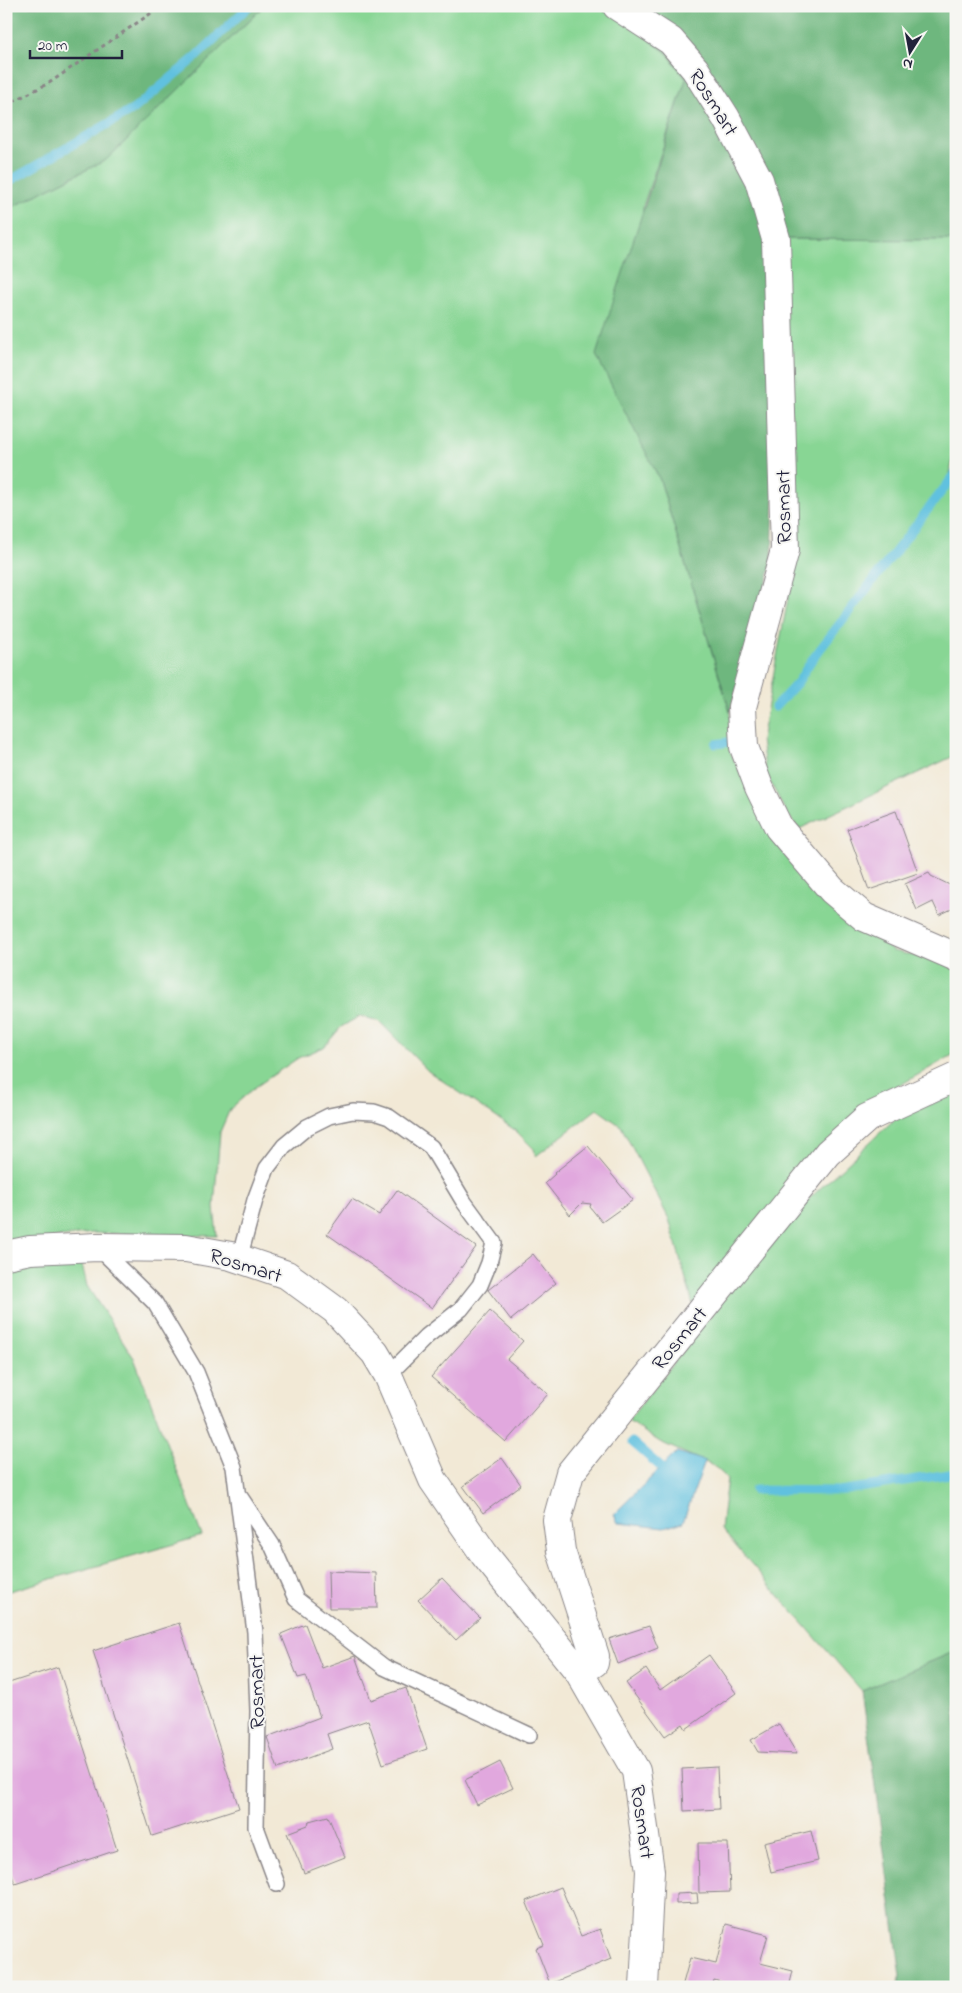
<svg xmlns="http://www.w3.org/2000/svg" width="962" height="1993" font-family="'Indie Flower',sans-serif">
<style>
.green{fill:#88d694;stroke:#557c68}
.forest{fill:#6eb77e;stroke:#486c5c}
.water{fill:#60c1df;stroke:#41728d}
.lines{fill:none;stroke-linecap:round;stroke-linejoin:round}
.stream{stroke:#60c1df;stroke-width:9}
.building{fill:#e1a8de}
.service-casing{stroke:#8a8688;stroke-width:18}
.minor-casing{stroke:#8a8688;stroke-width:30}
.path{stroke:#8a8688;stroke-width:3;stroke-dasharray:4 4;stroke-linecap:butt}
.service{stroke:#fff;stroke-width:15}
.minor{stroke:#fff;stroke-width:28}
.labels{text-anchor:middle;stroke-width:4;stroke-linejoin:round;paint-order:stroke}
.street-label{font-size:21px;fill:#22223b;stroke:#f6f6f2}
</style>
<rect width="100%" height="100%" fill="#f6f6f2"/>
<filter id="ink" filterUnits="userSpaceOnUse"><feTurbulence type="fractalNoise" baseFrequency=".02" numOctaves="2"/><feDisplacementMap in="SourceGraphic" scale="10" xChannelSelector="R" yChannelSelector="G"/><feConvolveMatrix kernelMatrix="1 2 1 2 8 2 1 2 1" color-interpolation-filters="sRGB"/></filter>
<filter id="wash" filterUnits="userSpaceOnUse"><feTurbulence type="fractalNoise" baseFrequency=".0096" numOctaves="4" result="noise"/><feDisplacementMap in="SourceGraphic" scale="20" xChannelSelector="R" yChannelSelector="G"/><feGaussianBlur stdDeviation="1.12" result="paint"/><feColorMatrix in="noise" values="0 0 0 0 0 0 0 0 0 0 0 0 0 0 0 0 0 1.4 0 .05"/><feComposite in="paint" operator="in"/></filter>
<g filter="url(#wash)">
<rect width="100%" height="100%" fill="#f2e9d6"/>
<path class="green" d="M264 6H595L614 13 667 53 686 79 643 206V442L660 480 730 712 729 749 768 833 823 901 893 951 946 963 956 968V1053L876 1099 693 1304 669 1219 621 1126 597 1109 536 1156 534 1149 515 1130 428 1071 379 1021 360 1016 341 1027 324 1047 298 1058 254 1088 230 1109 220 1132 214 1207 217 1236 93 1233 6 1244V210L106 160Z
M781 239 956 240V438L950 474 956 470V755L799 829 787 814 766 774 761 740 799 541Z
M956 1094V1651L862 1691 721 1529 727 1478 714 1466 660 1442 628 1421 784 1222 898 1116Z
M81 1260 87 1286 134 1358 202 1536 6 1592V1273Z"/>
<path class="forest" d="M6 6H264L106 160 6 210Z
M595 6H956V240L781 239 772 563 730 712 660 480 596 355 686 79 667 53 614 13Z
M956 1651V1987H896L901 1976 862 1691Z"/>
<path class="water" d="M677 1452 705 1461 683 1522 664 1528 618 1523 614 1514Z"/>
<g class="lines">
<path class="stream" d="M6 183 134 109 197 56 249 6
M775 707 798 682 811 661 956 473
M716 744 729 742
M632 1442 662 1468
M755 1490 839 1491 956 1473"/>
</g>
<g id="blocks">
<path class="building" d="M896 811 918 873 869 890 847 829Z
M929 873 931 876 956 888V907L939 915 933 902 917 910 905 884Z
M588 1146 633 1200 602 1222 590 1207 591 1204 582 1203 570 1215 545 1183 555 1174 554 1173Z
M397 1190 476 1247 432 1308 327 1234 352 1199 379 1215Z
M533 1254 556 1283 511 1320 488 1290Z
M490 1311 523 1341 507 1359 548 1394 506 1442 431 1377Z
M502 1458 521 1485 483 1513 463 1486Z
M328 1571 376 1573 377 1608H329Z
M442 1578 480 1618 456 1640 418 1600Z
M179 1623 239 1808 152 1836 93 1651Z
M305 1624 322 1668 355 1656 371 1700 406 1688 427 1749 383 1764 368 1720 327 1734 332 1749 278 1769 267 1737 320 1717 306 1676 298 1678 281 1634Z
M649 1626 658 1648 618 1664 609 1639Z
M709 1655 736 1693 686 1729 683 1724 665 1736 626 1683 646 1669 660 1690Z
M58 1667 117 1850 15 1884 6 1857V1684Z
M779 1724 797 1754 758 1752 751 1740Z
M500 1762 513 1788 477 1805 465 1780Z
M717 1767 719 1809 684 1811 682 1769Z
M328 1816 345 1857 304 1873 287 1833 308 1825 309 1821Z
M811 1831 818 1861 771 1872 764 1842Z
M698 1843H728L730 1892 699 1893Z
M561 1887 581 1936 600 1929 611 1959 550 1984 536 1948 544 1945 526 1901Z
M697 1893 698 1903 676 1904V1894Z
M726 1924 768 1935 760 1963 793 1971 789 1987H740L714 1980 712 1987H682L690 1958 716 1964Z"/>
</g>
</g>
<g filter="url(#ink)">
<use href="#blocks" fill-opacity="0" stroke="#8a8688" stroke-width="1"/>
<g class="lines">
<defs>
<path id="service" d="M98 1247 155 1303 196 1372 234 1467 255 1632 258 1711 256 1827 277 1884
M239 1259 255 1200 267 1168 284 1146 307 1127 329 1116 353 1111 374 1112 389 1117 431 1147 464 1202 494 1243 489 1263 480 1285 461 1309 427 1336 388 1375
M240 1497 272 1545 296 1599 384 1667 529 1735"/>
<path id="minor" d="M617 6 671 41 695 69 726 118 759 180 776 239 785 550 742 707 744 747 759 787 779 828 832 890 864 917 956 957
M6 1255 30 1250 98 1247 186 1248 231 1256 287 1275 335 1310 375 1353 388 1375 433 1480 484 1554 579 1672 636 1771 650 1871 644 1987
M579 1672 594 1663 595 1656 561 1551 557 1520 570 1473 828 1153 867 1118 956 1077"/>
</defs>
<use href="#service" class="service-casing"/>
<use href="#minor" class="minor-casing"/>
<path class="path" d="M6 105 49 83 150 14 157 6"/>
<use href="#service" class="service"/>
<use href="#minor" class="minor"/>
</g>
</g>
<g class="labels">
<g class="street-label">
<text transform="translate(714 102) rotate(58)" y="7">Rosmart</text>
<text transform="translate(783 507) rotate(-91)" y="7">Rosmart</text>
<text transform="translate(246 1265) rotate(17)" y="7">Rosmart</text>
<text transform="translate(679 1338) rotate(-51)" y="7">Rosmart</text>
<text transform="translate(256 1692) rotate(-91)" y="7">Rosmart</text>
<text transform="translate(643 1822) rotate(82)" y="7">Rosmart</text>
</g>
</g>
<rect width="962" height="1993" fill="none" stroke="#f6f6f2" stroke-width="25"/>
<g transform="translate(910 52) rotate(191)" stroke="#f6f6f2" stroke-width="4" paint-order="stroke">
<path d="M0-4L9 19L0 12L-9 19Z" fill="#22223b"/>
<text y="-8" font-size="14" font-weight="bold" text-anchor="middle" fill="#22223b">N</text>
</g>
<path d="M30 50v8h92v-8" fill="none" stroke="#22223b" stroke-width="2.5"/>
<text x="38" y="50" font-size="15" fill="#22223b" stroke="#f6f6f2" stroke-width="4" paint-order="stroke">20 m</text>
</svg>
